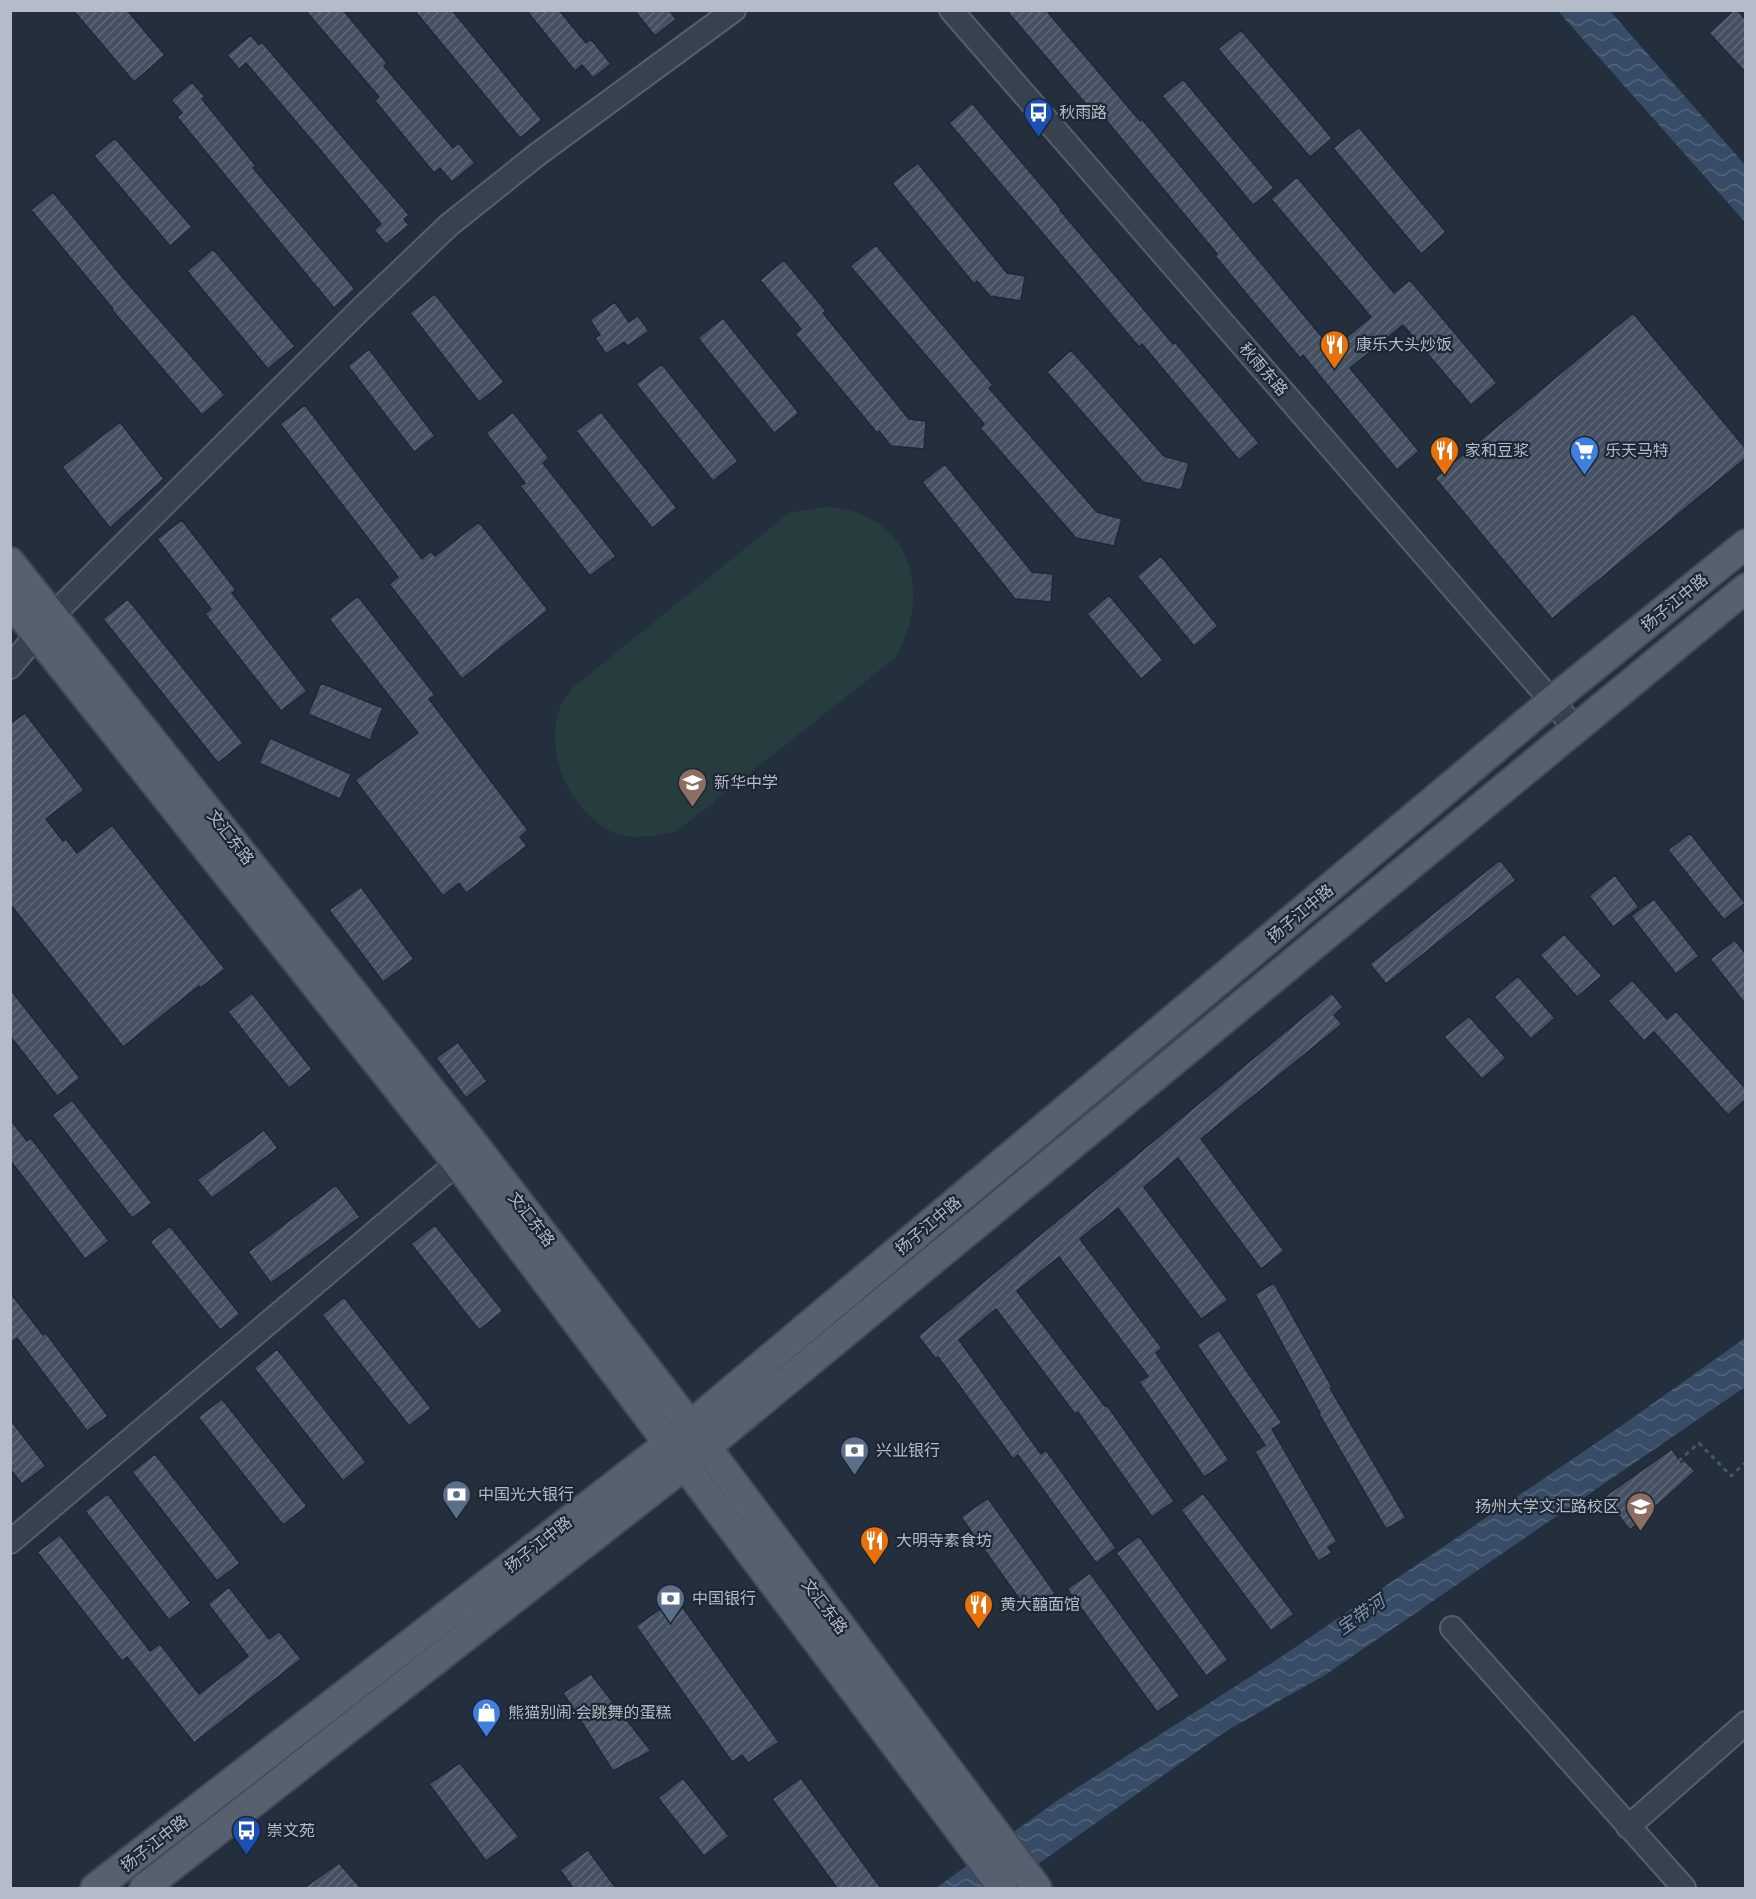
<svg xmlns="http://www.w3.org/2000/svg" width="1756" height="1899" font-family="'PT Sans Narrow','Noto Sans SC',sans-serif">
<style>
.pitch{fill:#263c3f}
.water{fill:url(#water-waves)}
.building{fill:url(#building-hatch);stroke:#1f2835;stroke-width:1.5}
.lines{fill:none;stroke-linecap:round;stroke-linejoin:round}
.minor-casing{stroke:#565f6c;stroke-width:26}
.major-casing{stroke:#414a57;stroke-width:32}
.path{stroke:#44595c;stroke-width:3;stroke-dasharray:4.5 4.5;stroke-linecap:butt}
.minor{stroke:#38414e;stroke-width:22}
.major{stroke:#56606e;stroke-width:28}
.labels{text-anchor:middle;stroke-width:4.5;stroke-linejoin:round;paint-order:stroke}
.poi-label{font-size:16px;fill:#b4bcc9;stroke:#1d2633;text-anchor:start}
.street-label{font-size:16px;fill:#b4bcc9;stroke:#1d2633}
.water-label{font-size:18px;font-style:italic;fill:#7c92b1;stroke:#1d2633}
</style>
<defs>
<pattern id="water-waves" width="16" height="10" patternUnits="userSpaceOnUse" patternTransform="scale(1.5)"><rect width="16" height="10" fill="#394c67"/><path d="M0 5q4-4 8 0t8 0" fill="none" stroke="#53647b"/></pattern>
<pattern id="building-hatch" width="6" height="6" patternUnits="userSpaceOnUse" patternTransform="scale(1.5)"><rect width="6" height="6" fill="#455162"/><path d="M-1 1l2-2M0 6l6-6M5 7l2-2" fill="none" stroke="#5d6877"/></pattern>
</defs>
<rect width="100%" height="100%" fill="#242f3e"/>
<path class="pitch" d="M823 507C909 509 934 589 896 657L676 832C657 835 636 840 617 834 605 830 595 821 586 812 561 787 546 741 561 705 564 700 568 694 571 689L789 513Z"/>
<path class="water" d="M1558 11H1610L1745 165V222Z
M1745 1338V1387L1325 1675 1226 1731 1004 1888H936L1058 1800 1278 1659 1624 1424Z"/>
<path class="building" d="M73 10H127L165 55 134 82Z
M305 10H343L387 63 384 66 453 148 459 143 475 163 452 182 440 168 434 173 375 101 379 97Z
M414 10H452L542 120 520 138Z
M526 10H559L586 43 591 39 611 64 593 78 582 65 575 71Z
M634 10H669L676 19 655 36Z
M1006 10H1046L1140 121 1142 119 1332 349 1371 317 1271 199 1297 177 1394 293 1410 280 1497 383 1471 405 1403 325 1350 368 1419 451 1397 470 1303 355 1300 358 1215 256 1217 254 1106 120 1102 123Z
M1734 10H1737L1746 20V73L1709 33Z
M1241 30 1332 138 1310 157 1218 49Z
M251 35 259 45 262 42 409 215 404 219 409 225 386 244 374 230 381 224 321 151 246 63 239 69 227 55Z
M1183 79 1274 188 1253 205 1162 96Z
M192 82 205 97 202 99 256 166 253 168 355 289 334 308 177 117 182 113 171 100Z
M972 103 1061 209 1060 210 1173 344 1175 342 1259 443 1239 460 1142 344 1139 347 949 123Z
M1359 127 1446 232 1421 254 1333 148Z
M115 138 192 227 170 246 94 156Z
M918 163 1007 273 1025 276 1021 301 990 296 977 281 974 284 892 183Z
M53 192 124 279 225 395 202 415 112 310 113 309 31 210Z
M876 245 993 385 989 388 1097 512 1122 519 1114 546 1076 538 980 428 984 424 850 266Z
M213 249 295 346 268 369 187 271Z
M784 260 826 311 823 313 909 419 926 421 924 449 891 446 879 431 877 433 795 334 801 329 760 280Z
M435 294 504 382 479 402 410 313Z
M615 302 629 322 638 316 649 331 627 346 624 342 606 354 595 338 600 335 590 320Z
M1633 313 1746 449V458L1552 619 1435 478Z
M723 318 799 413 774 433 698 338Z
M369 349 435 436 414 452 348 366Z
M1071 350 1164 456 1189 463 1181 490 1143 482 1047 372Z
M662 364 738 461 713 481 636 384Z
M305 405 422 559 431 551 435 556 479 522 548 610 462 679 389 584 398 577 280 424Z
M513 412 549 458 543 463 616 556 590 576 520 486 525 483 486 433Z
M601 412 677 508 652 528 576 431Z
M120 422 164 479 110 528 62 467Z
M945 464 1032 572 1053 574 1051 602 1015 599 922 482Z
M182 520 236 590 232 593 307 691 281 711 205 614 211 609 157 539Z
M1161 556 1218 626 1194 646 1137 576Z
M1109 595 1163 660 1141 679 1087 614Z
M358 596 435 695 429 699 528 830 520 837 527 846 466 893 459 883 443 896 355 780 418 733 329 619Z
M128 599 243 743 218 763 103 619Z
M321 683 383 708 370 740 308 714Z
M25 713 84 790 46 819 63 841 66 839 77 853 112 825 225 969 200 988 199 986 123 1047 10 904V724Z
M270 738 351 774 340 799 259 763Z
M1690 833 1745 903 1724 920 1668 850Z
M1500 860 1516 880 1386 984 1370 964Z
M1615 875 1639 907 1613 927 1589 896Z
M361 887 414 959 383 982 329 910Z
M1654 899 1699 956 1676 974 1631 916Z
M1564 934 1602 976 1577 997 1540 955Z
M1735 940 1746 954V1005L1710 959Z
M1518 976 1555 1018 1531 1039 1494 997Z
M1632 980 1667 1019 1676 1011 1746 1089V1099L1728 1115 1654 1032 1644 1041 1608 1001Z
M10 989 80 1078 57 1096 10 1036Z
M252 993 312 1069 289 1088 228 1012Z
M1332 993 1343 1007 1334 1015 1342 1024 1201 1139 1284 1251 1261 1269 1178 1158 1144 1187 1228 1300 1201 1319 1118 1208 1080 1239 1162 1348 1156 1353 1229 1460 1204 1477 1139 1382 1148 1376 1059 1257 1017 1291 1105 1406 1107 1405 1174 1501 1152 1517 1078 1412 1075 1414 996 1309 959 1340 1041 1454 1046 1450 1116 1548 1096 1563 1018 1455 1013 1459 938 1357 936 1359 918 1336Z
M1469 1016 1506 1058 1482 1079 1444 1037Z
M458 1042 487 1081 466 1098 436 1058Z
M72 1100 152 1203 132 1218 52 1115Z
M10 1119 27 1141 31 1138 109 1241 85 1259 10 1160Z
M264 1130 278 1148 212 1198 197 1180Z
M336 1185 360 1217 271 1283 248 1252Z
M435 1225 503 1311 479 1330 411 1244Z
M170 1226 240 1314 220 1330 150 1242Z
M1274 1283 1332 1387 1330 1388 1406 1518 1386 1529 1319 1414 1320 1413 1255 1294Z
M10 1292 43 1335 46 1333 108 1416 87 1431 17 1338 10 1343Z
M344 1297 431 1408 409 1426 322 1315Z
M1219 1330 1282 1423 1272 1429 1337 1542 1328 1547 1332 1553 1318 1561 1255 1452 1265 1445 1197 1345Z
M277 1349 366 1462 343 1481 254 1368Z
M222 1399 307 1506 283 1525 198 1417Z
M10 1419 46 1466 22 1484 10 1469Z
M1672 1449 1681 1462 1684 1460 1695 1471 1630 1530 1604 1497Z
M155 1454 240 1563 217 1581 132 1472Z
M1203 1493 1294 1614 1271 1631 1181 1510Z
M108 1494 191 1603 169 1620 85 1511Z
M988 1498 1055 1593 1028 1611 961 1517Z
M60 1535 150 1651 160 1644 199 1694 248 1656 208 1604 229 1587 269 1639 279 1631 301 1659 194 1743 127 1657 122 1661 37 1552Z
M1139 1536 1228 1660 1206 1676 1116 1553Z
M1090 1573 1180 1696 1157 1712 1067 1589Z
M676 1598 779 1742 748 1763 742 1755 732 1762 636 1626Z
M591 1674 651 1751 613 1771 563 1693Z
M460 1763 519 1837 486 1861 429 1784Z
M683 1778 729 1836 704 1856 658 1798Z
M801 1778 881 1888H837L772 1799Z
M588 1850 616 1888H573L560 1870Z
M339 1863 361 1888H304Z"/>
<g class="lines">
<defs>
<path id="minor" d="M951 10 1576 729
M10 667 54 614 363 307 449 225 538 154 734 10
M10 1542 457 1163
M1452 1628 1684 1888
M1628 1827 1746 1723"/>
<path id="major" d="M10 562 477 1148 690 1425 1037 1888
M10 601 457 1163 1003 1888
M95 1888 669 1443 1553 700 1746 544
M144 1888 685 1465 1746 588"/>
</defs>
<use href="#minor" class="minor-casing"/>
<use href="#major" class="major-casing"/>
<path class="path" d="M1618 1515 1699 1443 1731 1476 1746 1462"/>
<use href="#minor" class="minor"/>
<use href="#major" class="major"/>
</g>
<defs>
<symbol id="bus-pin" viewBox="-11 -11 22 30"><path d="M0 17L-7.5 6A9.5 9.5 0 1 1 7.5 6Z" fill="#1a4fb4" stroke="#1d2633"/><path d="M-5-6H5V4H4V6H2V4H-2V6H-4V4H-5ZM-3.5-4V0h7V-4ZM-3.5 1.2v1.5H-2V1.2ZM2 1.2v1.5H3.5V1.2Z" fill="#fff"/></symbol>
<symbol id="restaurant-pin" viewBox="-11 -11 22 30"><path d="M0 17L-7.5 6A9.5 9.5 0 1 1 7.5 6Z" fill="#e8710a" stroke="#1d2633"/><path d="M-5-6h1v4h1v-4h1v4h1v-4h1v5L-1.5 .5V6h-2V.5L-5-1ZM5-6V6H3V1.5H1.5Q1.5-4 5-6Z" fill="#fff"/></symbol>
<symbol id="supermarket-pin" viewBox="-11 -11 22 30"><path d="M0 17L-7.5 6A9.5 9.5 0 1 1 7.5 6Z" fill="#3f7fe0" stroke="#1d2633"/><path d="M-6-5.5h2.5l.6 2H6L4.5 2H-2.5L-4.4-4H-6ZM-1.5 3.2a1.3 1.3 0 1 0 .1 0ZM3 3.2a1.3 1.3 0 1 0 .1 0Z" fill="#fff"/></symbol>
<symbol id="school-pin" viewBox="-11 -11 22 30"><path d="M0 17L-7.5 6A9.5 9.5 0 1 1 7.5 6Z" fill="#8d6e63" stroke="#1d2633"/><path d="M0-5L7-2L0 1L-7-2ZM-4 1L0 2.5L4 1V4Q0 6-4 4Z" fill="#fff"/></symbol>
<symbol id="bank-pin" viewBox="-11 -11 22 30"><path d="M0 17L-7.5 6A9.5 9.5 0 1 1 7.5 6Z" fill="#5c6f8a" stroke="#1d2633"/><path d="M-6-4H6V4H-6ZM0-2.3a2.3 2.3 0 1 0 0 4.6a2.3 2.3 0 1 0 0-4.6Z" fill="#fff"/></symbol>
<symbol id="university-pin" viewBox="-11 -11 22 30"><path d="M0 17L-7.5 6A9.5 9.5 0 1 1 7.5 6Z" fill="#8d6e63" stroke="#1d2633"/><path d="M0-5L7-2L0 1L-7-2ZM-4 1L0 2.5L4 1V4Q0 6-4 4Z" fill="#fff"/></symbol>
<symbol id="shop-pin" viewBox="-11 -11 22 30"><path d="M0 17L-7.5 6A9.5 9.5 0 1 1 7.5 6Z" fill="#3f7fe0" stroke="#1d2633"/><path d="M-5-2.5h2.3a2.7 3.5 0 0 1 5.4 0H5L5.5 6h-11ZM-1.5-2.5h3a1.5 2.3 0 0 0-3 0Z" fill="#fff"/></symbol>
</defs>
<g fill-rule="evenodd">
<use href="#bus-pin" x="1022" y="96" width="33" height="45"/>
<use href="#restaurant-pin" x="1318" y="328" width="33" height="45"/>
<use href="#restaurant-pin" x="1428" y="434" width="33" height="45"/>
<use href="#supermarket-pin" x="1568" y="434" width="33" height="45"/>
<use href="#school-pin" x="676" y="766" width="33" height="45"/>
<use href="#bank-pin" x="838" y="1434" width="33" height="45"/>
<use href="#bank-pin" x="440" y="1478" width="33" height="45"/>
<use href="#university-pin" x="1624" y="1490" width="33" height="45"/>
<use href="#restaurant-pin" x="858" y="1524" width="33" height="45"/>
<use href="#bank-pin" x="654" y="1582" width="33" height="45"/>
<use href="#restaurant-pin" x="962" y="1588" width="33" height="45"/>
<use href="#shop-pin" x="470" y="1696" width="33" height="45"/>
<use href="#bus-pin" x="230" y="1814" width="33" height="45"/>
</g>
<g class="labels">
<g class="poi-label">
<text x="1059" y="118">秋雨路</text>
<text x="1356" y="350">康乐大头炒饭</text>
<text x="1465" y="456">家和豆浆</text>
<text x="1605" y="456">乐天马特</text>
<text x="714" y="788">新华中学</text>
<text x="876" y="1456">兴业银行</text>
<text x="478" y="1500">中国光大银行</text>
<text x="1619" y="1512" text-anchor="end">扬州大学文汇路校区</text>
<text x="896" y="1546">大明寺素食坊</text>
<text x="692" y="1604">中国银行</text>
<text x="1000" y="1610">黄大囍面馆</text>
<text x="508" y="1718">熊猫别闹·会跳舞的蛋糕</text>
<text x="267" y="1836">崇文苑</text>
</g>
<g class="street-label">
<text transform="translate(1264 369) rotate(49)" y="6">秋雨东路</text>
<text transform="translate(1674 602) rotate(-39)" y="6">扬子江中路</text>
<text transform="translate(231 837) rotate(52)" y="6">文汇东路</text>
<text transform="translate(1300 913) rotate(-40)" y="6">扬子江中路</text>
<text transform="translate(532 1219) rotate(52)" y="6">文汇东路</text>
<text transform="translate(928 1225) rotate(-40)" y="6">扬子江中路</text>
<text transform="translate(538 1544) rotate(-38)" y="6">扬子江中路</text>
<text transform="translate(825 1606) rotate(53)" y="6">文汇东路</text>
<text transform="translate(154 1843) rotate(-38)" y="6">扬子江中路</text>
</g>
<g class="water-label">
<text transform="translate(1361 1615) rotate(-35)" y="6">宝带河</text>
</g>
</g>
<rect width="1756" height="1899" fill="none" stroke="#b4bcc9" stroke-width="24"/>
</svg>
